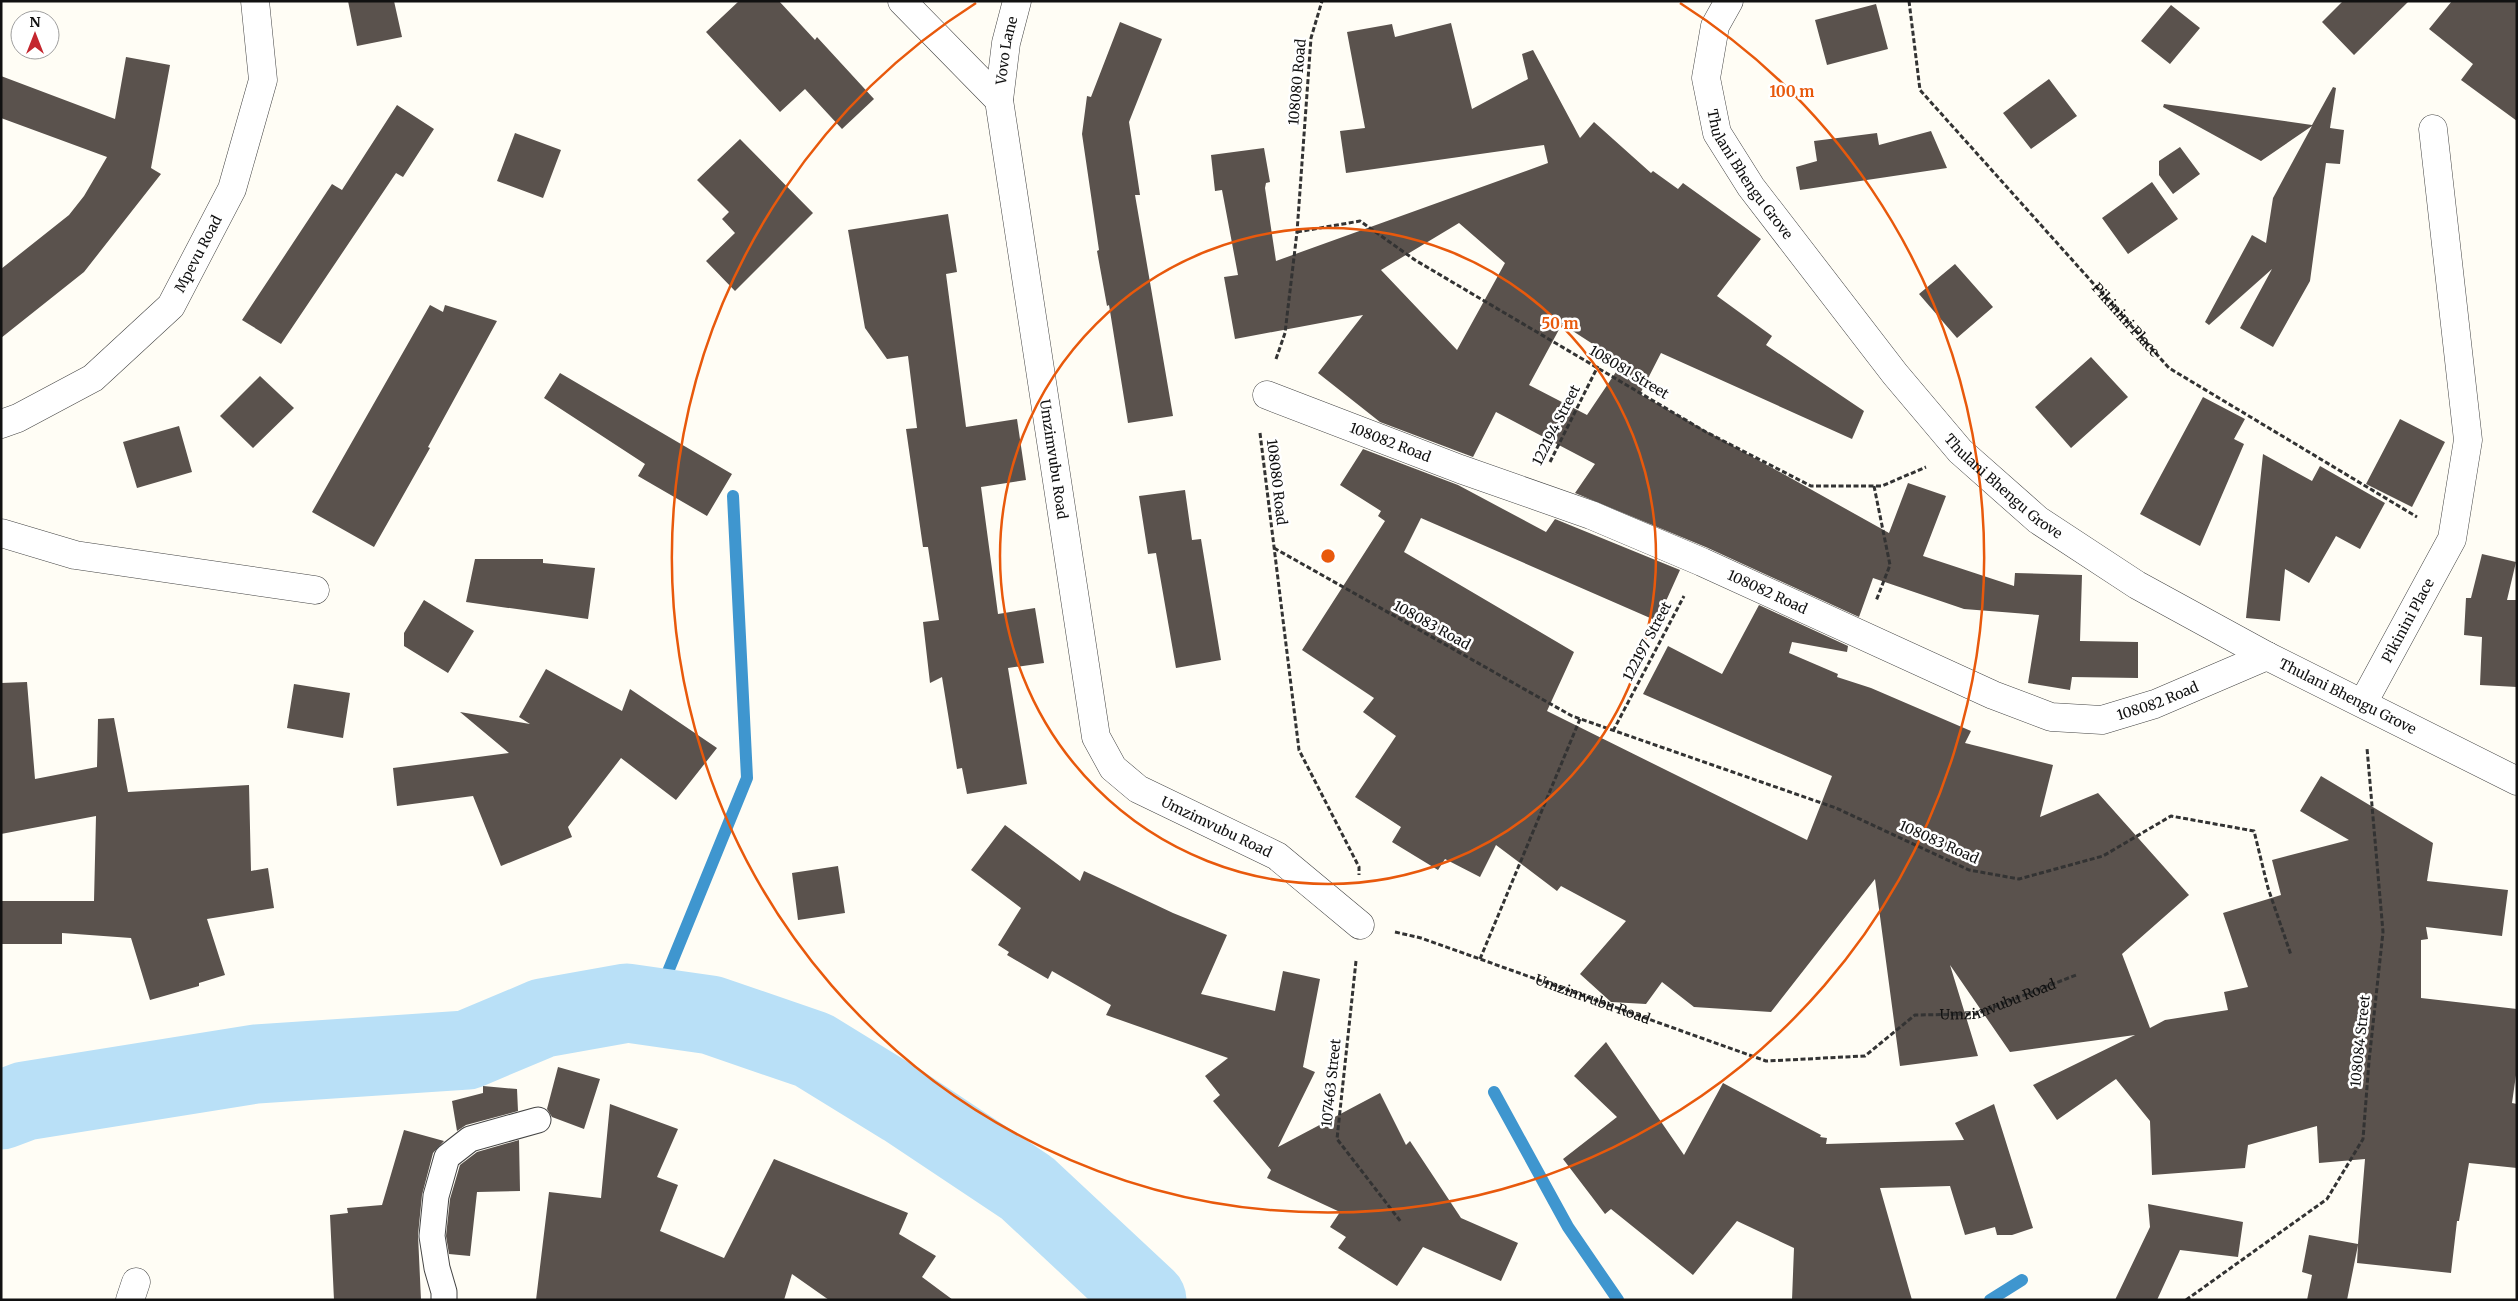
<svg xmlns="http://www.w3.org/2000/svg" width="2518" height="1301" font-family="Merriweather,serif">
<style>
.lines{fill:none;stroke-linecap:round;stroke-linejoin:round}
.stream{stroke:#3f96cf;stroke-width:12}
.river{stroke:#b9e0f7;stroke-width:79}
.building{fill:#5a524d;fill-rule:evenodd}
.lane-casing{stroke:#444;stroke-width:27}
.street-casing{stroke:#444;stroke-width:29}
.path{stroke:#333;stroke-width:3;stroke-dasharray:5 2.5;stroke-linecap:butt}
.lane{stroke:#fff;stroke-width:25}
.street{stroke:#fff;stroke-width:28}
.ring{fill:none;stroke:#e8590c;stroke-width:2.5}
.labels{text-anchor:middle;stroke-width:5;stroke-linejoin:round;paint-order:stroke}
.street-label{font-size:14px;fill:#111;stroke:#fff}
.centre{fill:#e8590c;stroke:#fff;stroke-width:2.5}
.ring-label{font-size:15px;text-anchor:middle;font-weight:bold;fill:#e8590c;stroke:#fff;stroke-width:5;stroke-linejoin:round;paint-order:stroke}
</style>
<rect width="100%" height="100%" fill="#fffdf5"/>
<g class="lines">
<path class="stream" d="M654 1006 747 778 733 496
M1494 1092 1568 1227 1618 1300
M1990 1300 2022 1280"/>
<path class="river" d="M1 1110 25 1101 256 1064 467 1050 543 1018 627 1003 711 1015 813 1050 904 1106 1027 1188 1147 1300"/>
</g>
<path class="building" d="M348 1H394L402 37 357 46Z
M739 1H779L815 40 817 37 874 99 842 129 805 89 780 112 706 32Z
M2343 1H2409L2354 55 2322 22Z
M2452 1H2517V121L2461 80 2473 64 2429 29Z
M1876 4 1888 49 1827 65 1815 20Z
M2171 5 2200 28 2170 64 2141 41Z
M1120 22 1162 39 1129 122 1140 195H1135L1173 416 1128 423 1109 305 1107 306 1097 251 1099 250 1082 134 1087 96 1091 97Z
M1451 23 1472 109 1528 79 1522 54 1533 50 1580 138 1594 122 1651 173 1653 171 1678 189 1683 183 1761 239 1717 296 1772 336 1766 345 1864 411 1852 439 1661 353 1640 394 1889 533 1908 483 1946 496 1923 556 2014 586 2015 573 2082 575 2080 641 2138 642V678L2072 677 2070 690 2028 683 2039 615 1964 609 1873 578 1859 617 1708 548 1575 493 1595 464 1496 412 1473 457 1380 422 1318 373 1363 315 1235 339 1224 277 1238 275 1222 190 1215 191 1211 155 1264 148 1270 182 1266 183 1265 188 1276 261 1548 163 1544 145 1346 173 1340 131 1365 128 1347 32 1392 24 1395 37ZM1459 223 1505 263 1457 350 1381 270ZM1562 324 1622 363 1587 415 1529 385Z
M126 57 170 65 151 168 161 174 84 272 1 338V269L69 215 84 196 107 157 1 118V76L115 119Z
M2049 79 2077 116 2031 149 2003 113Z
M2333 87 2336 88 2330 128 2344 130 2340 164 2326 163 2310 281 2273 347 2240 328 2272 269 2209 325 2205 322 2252 235 2266 243 2273 198 2312 126 2261 161 2163 107 2164 104 2312 125Z
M397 105 434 129 403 177 396 173 281 344 242 320 332 184 342 190Z
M1931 131 1947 168 1800 190 1796 167 1817 161 1814 141 1877 133 1879 145Z
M515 133 561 150 543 198 497 181Z
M740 139 813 213 735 291 706 261 735 233 722 219 729 212 697 180Z
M2180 147 2200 174 2173 194 2159 175V161Z
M2152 182 2178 219 2128 254 2102 218Z
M948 214 957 272 946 274 966 427 1017 419 1026 480 981 487 998 614 1035 608 1044 663 1008 668 1027 784 967 794 962 768 957 769 942 677 930 683 923 622 939 620 928 547H923L906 429 917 428 908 356 887 359 865 328 848 230Z
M1955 264 1993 307 1957 338 1919 294Z
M430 305 443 312 445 305 497 321 428 447 430 448 374 547 312 512Z
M2091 357 2128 397 2071 448 2035 407Z
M560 373 732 474 707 516 638 476 645 464 544 398Z
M260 376 294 408 253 448 220 416Z
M2203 397 2245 419 2234 439 2244 444 2200 546 2140 514Z
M2400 419 2445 442 2412 507 2366 484Z
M179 426 192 472 137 488 123 442Z
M1363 449 1458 485 1546 532 1555 519 1680 570 1657 621 1421 518 1404 552 1574 652 1547 711 1807 840 1832 776 1643 694 1668 646 1722 674 1759 605 1848 646 1847 652 1792 642 1789 653 1838 674 1837 677 1871 688 1971 731 1965 743 2053 765 2040 817 2098 793 2189 895 2122 954 2150 1028 2165 1020 2228 1010 2224 992 2248 987 2223 913 2281 895 2272 860 2349 840 2300 811 2321 776 2433 843 2427 881 2508 890 2502 936 2426 927 2428 939 2421 940V998L2517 1009V1068L2512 1103 2517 1104V1168L2469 1163 2459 1221H2457L2451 1273 2357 1263 2358 1245 2347 1300H2307L2312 1275 2302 1272 2309 1235 2358 1244 2365 1159 2319 1163 2317 1126 2248 1145 2245 1168 2152 1175 2150 1121 2116 1079 2057 1120 2033 1085 2135 1035 2010 1052 1950 965 1978 1056 1900 1066 1875 879 1771 1012 1694 1007 1662 982 1646 1004 1611 1002 1580 974 1626 921 1561 886 1557 891 1496 845 1480 877 1445 859 1438 870 1392 842 1401 827 1355 797 1396 736 1363 712 1374 698 1302 650 1385 521 1378 516 1381 511 1340 485Z
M2263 454 2312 481 2320 466 2385 503 2360 549 2336 536 2309 583 2285 569 2280 621 2246 618Z
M1185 490 1192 540 1201 539 1221 660 1176 668 1156 553 1148 554 1139 496Z
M2482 554 2516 562 2507 600H2517V687L2480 685 2482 637 2464 635 2466 598H2471Z
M475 559H543V563L595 568 588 619 466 602Z
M424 600 474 631 448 673 404 646V633Z
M546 669 622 711 630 689 717 748 676 800 621 758 568 827 572 837 501 866 473 796 397 806 393 768 509 753 460 712 530 724 519 717Z
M27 682 35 779 97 767 98 719 114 718 128 792 249 785 251 871 268 868 274 908 207 919 225 975 199 983V986L150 1000 131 938 62 933V944H1V901H94L96 816 1 834V683Z
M294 684 350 693 343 738 287 728Z
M1005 825 1080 881 1084 871 1173 913 1227 935 1201 994 1275 1011 1283 971 1320 979 1303 1067 1315 1072 1278 1147 1380 1093 1406 1145 1410 1141 1461 1218 1518 1243 1501 1281 1423 1247 1397 1286 1338 1248 1346 1237 1330 1227 1340 1212 1267 1178 1271 1170 1213 1101 1220 1095 1205 1076 1228 1058 1106 1015 1111 1005 1052 971 1048 979 1007 955 1009 952 998 945 1021 908 971 870Z
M838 866 845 913 798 920 792 873Z
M1606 1042 1684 1155 1723 1083 1821 1135 1820 1137 1827 1138 1826 1144 1964 1140 1955 1123 1994 1104 2033 1228 2012 1235H1997L1995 1227 1965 1235 1950 1186 1880 1188 1912 1300H1792L1794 1248 1737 1221 1693 1275 1611 1209 1605 1214 1563 1159 1617 1117 1574 1076Z
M558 1067 600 1079 584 1129 552 1117 547 1109Z
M483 1086 517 1089 518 1111 466 1125 457 1131 452 1101 483 1093Z
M610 1104 678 1129 657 1177 678 1185 660 1231 724 1258 774 1159 908 1213 899 1234 936 1256 922 1277 953 1300H829L792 1274 784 1300H536L549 1192 601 1198Z
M404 1130 444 1141 433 1153 422 1195 418 1235 421 1300H334L330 1215 348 1213 347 1208 382 1205Z
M519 1140 520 1191 477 1192 470 1256 449 1254 446 1236 450 1199 460 1165 477 1152Z
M2148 1204 2243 1222 2238 1257 2180 1250 2157 1300H2115L2150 1227Z"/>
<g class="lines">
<defs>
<path id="lane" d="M444 1300V1292L437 1268 432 1236 436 1196 447 1157 470 1139 538 1120"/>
<g id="street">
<path id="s3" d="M902 1 999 100 1096 737 1113 768 1138 789 1277 856 1360 925"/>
<path id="s4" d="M1729 1 1715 26 1706 78 1717 133 1751 187 1895 374 1960 451 2038 520 2137 585 2267 656 2517 781"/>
<path id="s5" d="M999 100 1006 43 1017 1"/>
<path id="s6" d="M1267 395 1460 469 1591 515 1702 562 1993 695 2051 717 2102 720 2155 704 2267 656"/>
<path id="s7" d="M1 424 18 418 93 378 171 306 232 189 263 80 255 1"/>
<path d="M1 533 75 555 315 590"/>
<path id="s8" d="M2363 703 2452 539 2468 440 2433 129"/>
<path d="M130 1300 136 1282"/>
</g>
</defs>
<use href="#lane" class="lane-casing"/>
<use href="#street" class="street-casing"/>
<g class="path">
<path id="s1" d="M1909 1 1920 90 2169 368 2417 517"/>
<path d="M1297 232 1360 221 1415 260 1706 432 1811 486H1882L1926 467"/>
<path d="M1276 359 1285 333 1297 232 1311 38 1322 1"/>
<path d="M1260 433 1299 750 1359 867V875"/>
<path d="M1550 462 1598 366"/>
<path d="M1874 486 1890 565 1876 601"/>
<path d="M1274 548 1572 716 1836 808 1969 870 2019 879 2103 856 2171 816 2254 831 2268 888 2291 955"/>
<path d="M1613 731 1684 596"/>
<path id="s2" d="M1395 932 1421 938 1766 1061 1865 1056 1915 1015 1976 1014 2076 975"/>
<path d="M1480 959 1580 719"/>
<path d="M1356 961 1337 1139 1401 1222"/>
<path d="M2186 1300 2327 1199 2363 1139 2369 1061 2383 932 2367 748"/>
</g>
<use href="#lane" class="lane"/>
<use href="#street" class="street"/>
</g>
<g class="ring">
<circle cx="1328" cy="556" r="328"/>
<path d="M1680 3A656 656 0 1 1 976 3"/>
</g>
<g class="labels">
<g class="street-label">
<text dy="5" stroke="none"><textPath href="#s5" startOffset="50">Vovo Lane</textPath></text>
<text transform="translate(1297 82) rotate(-85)" y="5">108080 Road</text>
<text dy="5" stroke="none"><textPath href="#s4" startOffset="189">Thulani Bhengu Grove</textPath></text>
<text dy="5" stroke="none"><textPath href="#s7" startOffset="268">Mpevu Road</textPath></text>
<text dy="5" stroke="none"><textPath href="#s1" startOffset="398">Pikinini Place</textPath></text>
<text transform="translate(1629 372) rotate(31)" y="5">108081 Street</text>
<text transform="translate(1556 425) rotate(-63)" y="5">122194 Street</text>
<text dy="5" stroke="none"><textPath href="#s6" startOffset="132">108082 Road</textPath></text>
<text dy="5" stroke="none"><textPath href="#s3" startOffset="502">Umzimvubu Road</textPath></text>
<text transform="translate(1277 482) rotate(83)" y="5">108080 Road</text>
<text dy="5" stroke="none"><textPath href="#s4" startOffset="594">Thulani Bhengu Grove</textPath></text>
<text dy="5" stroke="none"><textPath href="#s6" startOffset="538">108082 Road</textPath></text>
<text dy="5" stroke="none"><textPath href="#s8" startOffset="94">Pikinini Place</textPath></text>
<text transform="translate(1432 625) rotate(29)" y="5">108083 Road</text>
<text transform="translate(1647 641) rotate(-62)" y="5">122197 Street</text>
<text dy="5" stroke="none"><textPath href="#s4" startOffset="999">Thulani Bhengu Grove</textPath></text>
<text dy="5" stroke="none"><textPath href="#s6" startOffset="958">108082 Road</textPath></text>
<text dy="5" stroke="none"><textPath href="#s3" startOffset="938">Umzimvubu Road</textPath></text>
<text transform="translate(1939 842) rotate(24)" y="5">108083 Road</text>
<text dy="5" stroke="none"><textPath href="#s2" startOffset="642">Umzimvubu Road</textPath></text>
<text dy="5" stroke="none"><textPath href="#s2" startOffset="209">Umzimvubu Road</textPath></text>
<text transform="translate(2360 1041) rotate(-84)" y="5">108084 Street</text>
<text transform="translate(1331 1083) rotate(-84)" y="5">107463 Street</text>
</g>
</g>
<circle cx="1328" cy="556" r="8" class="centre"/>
<g class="ring-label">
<text x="1792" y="97">100 m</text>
<text x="1560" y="329">50 m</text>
</g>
<rect width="2518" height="1301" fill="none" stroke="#111111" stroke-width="5"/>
<g transform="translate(35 35)"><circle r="24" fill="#ffffff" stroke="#a0a0a0"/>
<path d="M0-4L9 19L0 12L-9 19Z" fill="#c4262e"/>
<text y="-8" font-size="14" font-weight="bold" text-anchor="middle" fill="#111111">N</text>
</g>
</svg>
